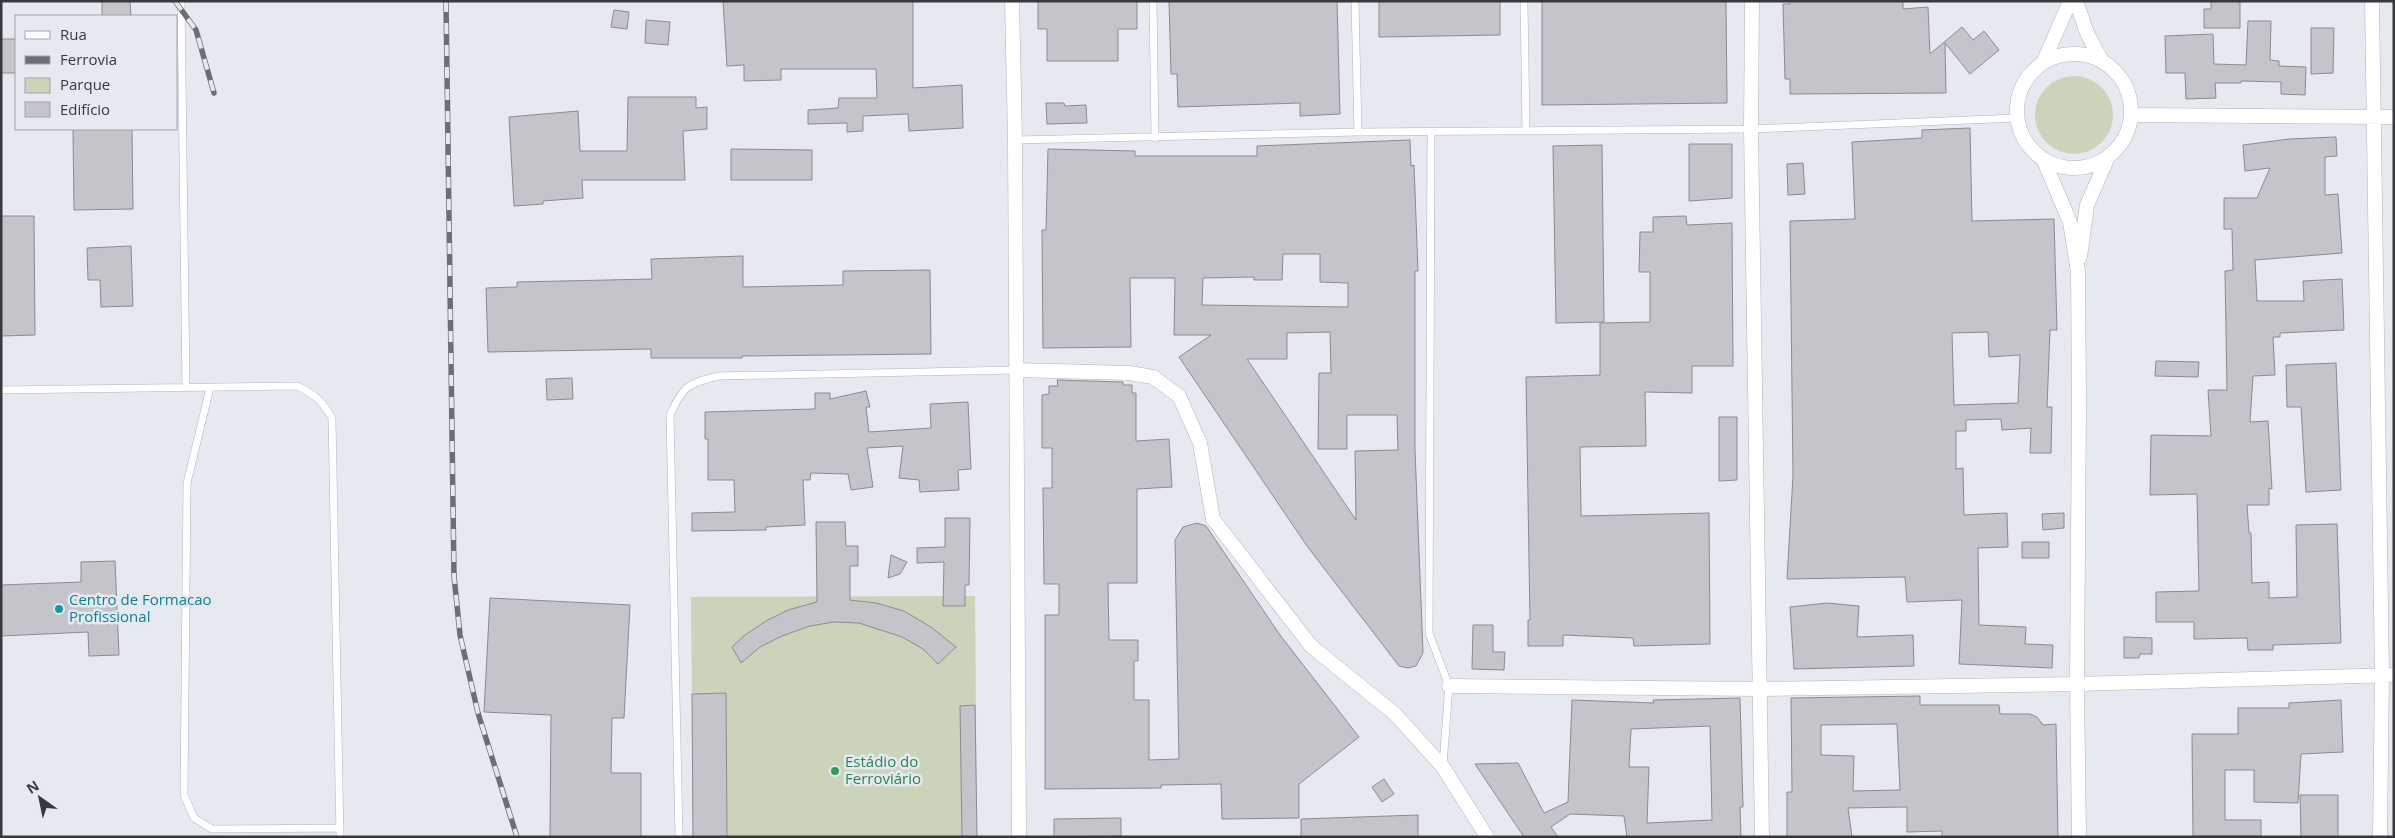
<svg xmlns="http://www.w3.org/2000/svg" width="2395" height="838" font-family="'Open Sans',sans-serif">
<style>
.green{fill:#cbd4bb}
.building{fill:#c6c4cb;stroke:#8b8a90;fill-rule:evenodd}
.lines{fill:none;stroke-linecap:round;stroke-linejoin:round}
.service-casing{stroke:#b1b4bb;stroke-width:8}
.minor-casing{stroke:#b1b4bb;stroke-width:15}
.service{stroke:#fff;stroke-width:7}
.minor{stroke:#fff;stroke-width:14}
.rail-casing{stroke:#6d6e73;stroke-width:5.5}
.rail{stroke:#e6e9f0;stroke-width:4;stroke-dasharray:11;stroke-linecap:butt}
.culture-dot{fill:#0f9aa8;stroke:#e6e9f0;stroke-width:2}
.leisure-dot{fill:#2e9e5b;stroke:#e6e9f0;stroke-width:2}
.labels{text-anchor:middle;stroke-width:5;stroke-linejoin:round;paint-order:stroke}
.culture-label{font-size:15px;fill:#0d838f;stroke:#e6e9f0;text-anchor:start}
.leisure-label{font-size:15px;fill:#27864d;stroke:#e6e9f0;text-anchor:start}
</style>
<rect width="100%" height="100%" fill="#e6e9f0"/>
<path class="green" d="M2035 115a39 39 0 1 1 78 0a39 39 0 1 1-78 0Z
M975 596 977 837H693L691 597Z"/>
<path class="building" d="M102 1H130L131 16H102Z
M723 1H913V88L962 85 963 128 909 131 908 114 863 116V131L847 132V123L808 124V110L838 108 839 98H877L876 69H781V80L744 81V65L727 66Z
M1038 1H1137V29H1118V61H1047V29H1038Z
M1169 1H1337L1340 114 1300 116V103L1178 107 1177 74H1171Z
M1379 1H1500V35L1379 37Z
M1542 1H1726L1727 103 1542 105Z
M1790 1H1903V9L1928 7 1930 54 1962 27 1973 40 1984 31 1999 50 1970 74 1945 43 1946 93 1790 94V79H1785L1783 4H1790Z
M2211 1H2240V28H2204V9H2211Z
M614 10 629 12 627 29 611 27Z
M646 20 670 22 668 45 645 43Z
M2248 21H2271L2270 60 2279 61V66L2306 67 2305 95 2281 94V82L2241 81V83H2215L2216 98 2186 99 2185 73H2166L2165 36 2213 34 2214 64 2246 65Z
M2311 28H2334L2333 73 2311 74Z
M1 39H16V73H1Z
M628 97H696V108L707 107V129L683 131 685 180H582L583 198 543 201V204L514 206 509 117 578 111 580 151H627Z
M1046 103H1064L1065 106 1086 105 1087 123 1047 124Z
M1970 128 1972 221 2054 219 2057 330H2050L2047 407H2052L2051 453H2030L2031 428 2002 430 2001 419 1966 420V431H1956V469L1963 468 1964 515 2007 513 2008 547 1978 548 1979 625 2026 627 2025 644 2053 645 2052 668 1959 664 1962 600 1907 602 1905 577 1787 579 1793 476 1790 221 1855 219 1852 142 1922 138V130ZM1988 332 1989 357 2020 355 2018 403 1954 405 1952 333Z
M73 129H132L133 209 74 210Z
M2336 137 2337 156 2325 157V195L2338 194 2342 253 2255 260 2257 301H2304L2303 281 2342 279 2344 330 2280 333V337H2273L2275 375 2253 376 2250 422 2268 421 2272 489 2269 488V505H2247L2249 533H2251L2252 583 2269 582V598L2297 597 2296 525 2337 524 2341 643 2273 645V650H2248L2247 638 2194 639V622H2156V592L2199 591 2197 494 2150 495 2151 435 2211 436 2208 390H2227L2225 271 2233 270 2232 229H2224V198H2257L2270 168 2245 171 2243 145 2289 139Z
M1410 140 1411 166 1414 165 1418 271H1415V450L1423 653 1416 666 1408 668 1399 666 1307 546 1179 357 1211 335H1174L1175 278H1130L1131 347 1043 348 1042 230H1046L1048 149 1135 151V156H1257V146ZM1283 254H1320V282L1348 283V307L1202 305 1203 278 1254 277V280H1282ZM1330 332 1331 373H1319L1318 449H1347V415H1397L1398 450 1355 451 1356 520 1247 359H1287V333Z
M1689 144H1732V198L1689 201Z
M1602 145 1604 322 1556 323 1553 146Z
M731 149 812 150V180H731Z
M1803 163 1805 194 1788 195 1787 164Z
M1 216H34L35 335 1 336Z
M1686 216 1687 225 1732 223 1733 366H1692V393L1645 392 1646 446 1580 447 1581 516 1709 513 1710 644 1634 646 1633 638 1563 635V646H1528V620H1530L1526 377 1600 375V323L1650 322V272H1639L1640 232H1653V217Z
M131 246 133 306 101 307 100 280H88L87 248Z
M743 256V287L843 285V271L930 270 931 354 742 356V358H651V349L488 352 486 288 517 287V282L652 279 651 259Z
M2156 361 2199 362 2198 377 2155 376Z
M2336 363 2341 490 2306 492 2301 407H2287L2286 365Z
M572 378 573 399 547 400 546 379Z
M1057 380 1123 382V385H1132V393H1136V441L1169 439 1172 487 1137 489V583H1108L1109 640H1138V661H1134V700H1149V760L1179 759 1175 540 1183 527 1197 523 1206 526 1280 635 1359 737 1299 784V818L1222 819 1221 784 1161 785V788L1045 789V615H1059V584H1044L1043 488H1052V448H1042V395L1049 394V386H1058Z
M866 391 870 407H866L869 432 931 428 930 404 968 402 971 469 958 470 959 490 920 492 919 480 899 478 903 446 867 448 873 487 851 490 848 474 811 473 810 480H803L805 525 766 527V530L692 531V513L735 512 734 480H708V439H705V412L815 409V393H830V399Z
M1719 417H1737V480L1719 481Z
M2064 513V528L2043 530 2042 514Z
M945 518H970L969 585H965V606H943L944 562 917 563V548L945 547Z
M816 522H845L846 546H858V566H850V600L876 603 904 611 931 627 956 647 938 664 923 649 902 637 859 623 834 622 810 626 782 636 760 647 741 663 732 647 745 635 766 621 788 610 817 602Z
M2022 542H2049V558H2022Z
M891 555 907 562 900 574 888 578Z
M115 561 119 655 89 656 88 632 1 636V585L81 582V562Z
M490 598 630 605 624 718H612L611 773H641V837H550L551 715 484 712Z
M1827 603 1859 606 1857 637 1913 635 1914 666 1794 669 1790 607Z
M1473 625H1493V652H1505L1504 670 1472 669Z
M2124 637 2152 638V654H2140L2139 658H2124Z
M726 693 727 837H693L692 694Z
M1920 696V705H1999L2000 714H2030L2037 717 2043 725 2056 724 2058 837H1942V831L1907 832V807L1848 808 1852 837H1787V792H1792L1791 698ZM1897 724 1900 790 1853 791 1854 756 1821 755V725Z
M1740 698 1743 807H1740L1741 837H1627L1624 816 1570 814 1551 827 1558 837H1524L1475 764 1518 763 1544 813 1568 802 1572 700 1654 703 1653 700ZM1710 726 1712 820 1647 823 1649 767H1629L1631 729Z
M2341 700 2343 752 2301 754 2298 803 2254 802V770H2225V820H2261V836H2193L2192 734H2238V708H2289V703Z
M975 705 977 837H962L960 706Z
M1384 779 1394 794 1382 802 1372 787Z
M2300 795H2338V837H2301Z
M1418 815V837H1301V819Z
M1121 818V836L1054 837V819Z"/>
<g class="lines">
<defs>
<path id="service" d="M181 1 186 388
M1153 1 1155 138
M1355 1 1358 132
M1524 1 1526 130
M1431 132 1429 633 1449 686 1443 765
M1015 140 1358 132 1751 129 2017 118
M210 388 187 483 184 795 194 818 212 829 340 828
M1 390 297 386C316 395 321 400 332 418L340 837
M679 837 670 415C683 386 688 383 719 376L1016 370"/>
<path id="minor" d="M1012 1 1015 140 1019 837
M1752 1 1751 129 1762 837
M2076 1 2087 33 2102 61
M2372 1 2382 675 2380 837
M2017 111a57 57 0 1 1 114 0a57 57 0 1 1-114 0Z
M2043 63 2070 1
M2131 115 2394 117
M2044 161 2070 222 2078 272 2079 402 2077 684 2079 837
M2080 257 2087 205 2108 157
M1016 370 1129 373 1153 377 1179 396 1200 443 1213 519 1311 646 1395 714 1443 767 1487 837
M1449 686 1760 689 2077 684 2394 675"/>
</defs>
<use href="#service" class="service-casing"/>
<use href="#minor" class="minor-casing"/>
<use href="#service" class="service"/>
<use href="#minor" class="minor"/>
<defs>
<path id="rail" d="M175 1 196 30 214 93
M446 1 454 576 460 635 478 713 517 837"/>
</defs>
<use href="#rail" class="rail-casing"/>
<use href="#rail" class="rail"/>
</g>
<circle class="culture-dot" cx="59" cy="609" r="5"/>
<circle class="leisure-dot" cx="835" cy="771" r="5"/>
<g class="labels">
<g class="culture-label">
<text x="69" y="605">Centro de Formacao<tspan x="69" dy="17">Profissional</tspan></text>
</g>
<g class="leisure-label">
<text x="845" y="767">Estádio do<tspan x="845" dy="17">Ferroviário</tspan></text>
</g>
</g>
<rect width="2395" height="838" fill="none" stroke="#38393c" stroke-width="5"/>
<rect x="15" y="15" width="162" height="115" fill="#e6e9f0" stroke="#a0a3a8"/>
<rect x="25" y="31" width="25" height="8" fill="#ffffff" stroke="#a0a3a8"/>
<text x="60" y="40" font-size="15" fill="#38393c">Rua</text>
<rect x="25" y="56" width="25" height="8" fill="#6d6e73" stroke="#a0a3a8"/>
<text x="60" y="65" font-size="15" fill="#38393c">Ferrovia</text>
<rect x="25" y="78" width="25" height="15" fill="#cbd4bb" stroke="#a0a3a8"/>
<text x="60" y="90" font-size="15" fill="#38393c">Parque</text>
<rect x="25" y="102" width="25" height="15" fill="#c6c4cb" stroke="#a0a3a8"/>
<text x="60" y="115" font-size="15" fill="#38393c">Edifício</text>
<g transform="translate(40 798) rotate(327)" stroke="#e6e9f0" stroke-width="4" paint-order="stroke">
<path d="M0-4L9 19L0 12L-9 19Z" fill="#38393c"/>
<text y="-8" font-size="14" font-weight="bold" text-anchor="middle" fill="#38393c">N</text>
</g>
</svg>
